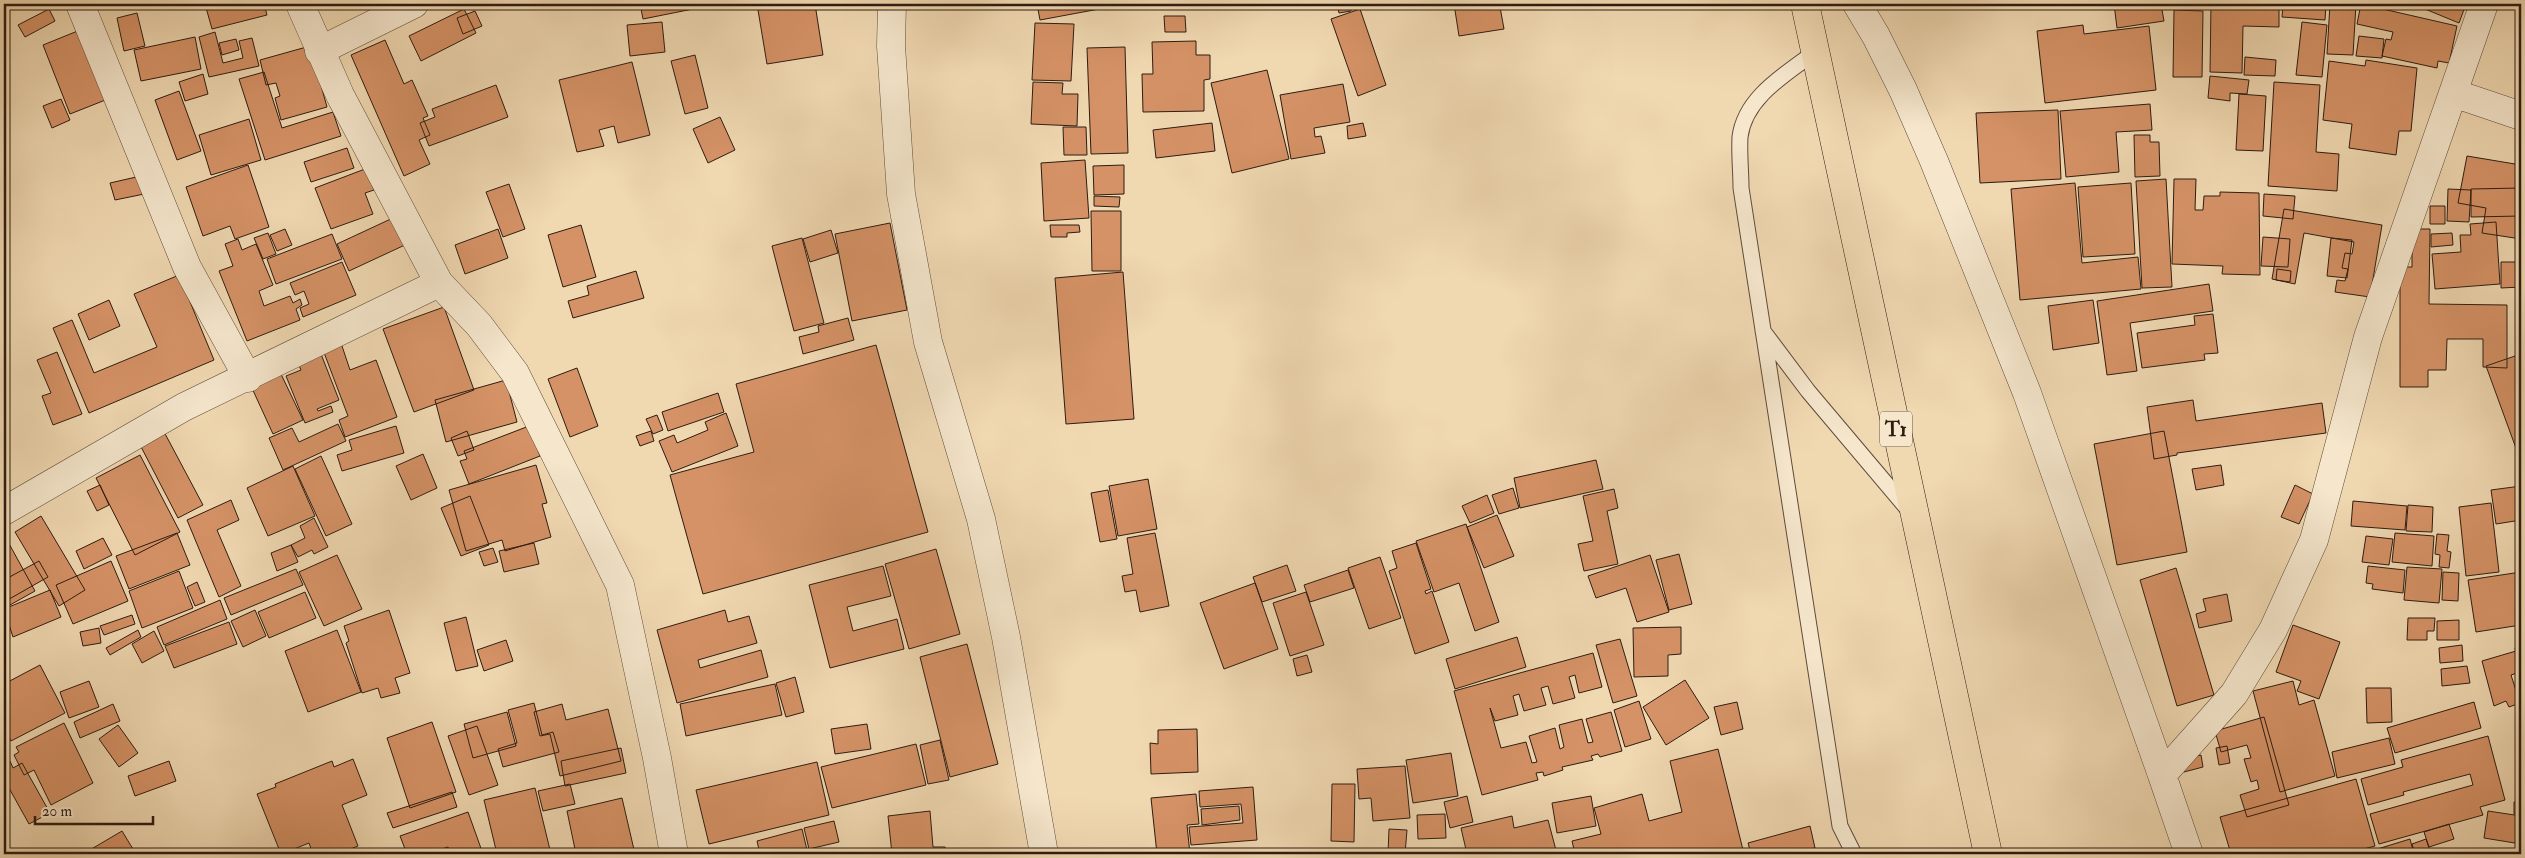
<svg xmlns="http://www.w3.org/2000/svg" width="2525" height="858" font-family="'IM FELL Double Pica',serif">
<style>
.building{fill:#d59266;stroke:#2d1c12}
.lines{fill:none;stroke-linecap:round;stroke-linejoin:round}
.service-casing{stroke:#5e4b3a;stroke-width:17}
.minor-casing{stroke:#5e4b3a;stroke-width:29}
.trunk-casing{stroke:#2d1c12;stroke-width:29}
.service{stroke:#f5e6cc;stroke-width:15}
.minor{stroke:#f5e6cc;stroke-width:28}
.trunk{stroke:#f0d8b1;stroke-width:28}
.labels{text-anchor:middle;stroke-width:5;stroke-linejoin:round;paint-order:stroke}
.shield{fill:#f5e6cc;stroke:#69594a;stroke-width:1}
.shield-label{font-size:20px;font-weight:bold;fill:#2d1c12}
</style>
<rect width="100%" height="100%" fill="#f0d8b1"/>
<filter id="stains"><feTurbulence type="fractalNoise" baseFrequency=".004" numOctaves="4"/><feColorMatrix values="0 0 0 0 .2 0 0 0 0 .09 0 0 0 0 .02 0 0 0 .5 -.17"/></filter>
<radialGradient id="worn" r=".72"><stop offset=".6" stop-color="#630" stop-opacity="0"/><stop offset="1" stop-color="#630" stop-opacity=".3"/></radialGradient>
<path class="building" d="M205 4H264L267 15 212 29Z
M640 4H707L708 6 643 19Z
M757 4H815L823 55 767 64Z
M1037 4H1126L1040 20Z
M1337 4H1349L1351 11 1339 13Z
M1454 4H1521L1500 7 1504 29 1459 36Z
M2114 4H2161L2164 21 2117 28Z
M2162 4H2180V6L2163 9Z
M2211 4H2279V27L2243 26 2242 73 2210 72Z
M2283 4H2326L2325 20 2282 17Z
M2330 4H2356L2353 55 2327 54Z
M2361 4 2457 26 2449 63 2438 61 2437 68 2382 56 2386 39 2391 40 2393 32 2357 24Z
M2422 4H2466L2459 23 2420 7Z
M49 9 55 21 25 37 18 25Z
M464 9 476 33 421 61 409 36Z
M1360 9 1386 85 1358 96 1331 19Z
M2174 10 2203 11 2202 77H2173Z
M475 11 482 26 463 34 457 18Z
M137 13 145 46 124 51 117 18Z
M1164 16H1185L1186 32H1165Z
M662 22 665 52 630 56 627 25Z
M2302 22 2327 25 2322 77 2296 75Z
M1035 23 1074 24 1071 81 1032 80Z
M2083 25 2084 34 2149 26 2156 90 2045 103 2037 31Z
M85 28 113 97 70 114 43 45Z
M215 32 223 63 243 58 239 41 252 38 259 66 209 77 199 37Z
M2359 36 2384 39 2382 58 2356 56Z
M195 37 201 69 141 81 134 50Z
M236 39 239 50 222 55 219 43Z
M385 40 404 84 412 80 428 116 423 118 430 135 419 140 430 164 404 176 351 55Z
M1196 41V55H1210V79L1204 80V111L1143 112 1142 74H1153L1152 42Z
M310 46 327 107 281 120 275 98 280 96 276 83 266 85 260 60Z
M1125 47 1128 153 1091 154 1087 48Z
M695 55 708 108 685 114 671 61Z
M2245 57 2276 60 2275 76 2244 75Z
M2366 60 2417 68 2411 131H2399L2396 155 2349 148 2352 124 2323 120 2329 61 2365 66Z
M632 62 650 135 618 143 614 126 599 130 604 146 577 152 559 80Z
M1267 70 1289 159 1232 173 1211 83Z
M264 72 282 128 333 112 341 136 265 160 239 79Z
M203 74 208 94 185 101 179 82Z
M2210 76 2249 80 2247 94 2230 93V101L2208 98Z
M1033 82 1063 83 1062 94H1078L1077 126 1031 124Z
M2274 82 2320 85 2316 152 2339 154 2337 191 2268 186Z
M1343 84 1350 122 1314 128 1315 137 1321 136 1325 153 1291 159 1280 95Z
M496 85 508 117 429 146 420 123 435 117 432 109Z
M179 91 201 151 177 160 155 100Z
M2239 94 2266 96 2263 151 2236 150Z
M61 99 70 120 52 128 43 106Z
M2150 104 2152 130 2116 132 2119 172 2066 177 2060 111Z
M2058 110 2061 179 1980 183 1976 113Z
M720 117 735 150 708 163 693 129Z
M249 119 261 160 211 175 199 135Z
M1212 123 1215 151 1156 158 1153 130Z
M1363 123 1366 136 1348 139 1347 126Z
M1063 127H1086L1087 155H1064Z
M2134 135H2150V142H2159L2160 176 2135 177Z
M347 148 354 168 311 182 304 162Z
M2467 156 2521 165V239L2482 233 2486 208 2458 203Z
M1085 160 1089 218 1044 221 1041 163Z
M248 165 269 227 235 239 230 226 203 236 186 187Z
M1124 165V194L1094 195 1093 166Z
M365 169 374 190 365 193 373 214 331 229 315 188Z
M145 175 149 193 115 200 110 183Z
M2166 179 2172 287 2142 288 2136 181Z
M2174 179H2196L2195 210H2203L2204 196H2220V192L2259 193 2260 275 2222 274 2223 266 2172 264Z
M2075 183 2082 263 2138 257 2141 289 2020 300 2011 189Z
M2131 183 2135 254 2083 257 2078 187Z
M509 184 525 229 503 237 486 192Z
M2521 188V216L2471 217V189Z
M2448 189 2471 190 2469 222 2447 221Z
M2264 194 2295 196 2293 219 2263 216Z
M1094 196 1120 197 1119 207 1094 206Z
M2430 206H2445V224H2430Z
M2284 209 2382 225 2370 297 2335 292 2337 280 2345 281 2348 269 2342 268 2345 253 2352 254 2354 242 2304 233 2295 284 2272 279Z
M1091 211H1121V271H1092Z
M395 217 407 244 349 271 337 244Z
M2496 222 2500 284 2435 289 2432 254 2461 252 2460 235H2471L2470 224Z
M890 223 907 310 852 321 835 234Z
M581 225 596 277 563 287 548 235Z
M1050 225H1079L1080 232 1067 233V237H1051Z
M285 229 292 245 277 251 270 235Z
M498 229 508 258 465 274 455 245Z
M2412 229H2430L2429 304 2507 305V368L2483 367V339H2447L2446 370H2428V387H2400V267H2412Z
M831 230 838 253 810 262 803 239Z
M268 233 276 254 263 259 254 238Z
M2452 233 2453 245 2431 247V234Z
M332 234 342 259 276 284 267 259Z
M2263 237 2290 239 2288 267 2261 266Z
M802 238 824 323 794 331 772 246Z
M2331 238 2352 240 2347 278 2327 276Z
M238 239 242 250 256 244 273 285 259 291 264 306 290 296 293 303 300 299 302 305 296 309 300 320 247 341 219 271 233 266 225 244Z
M342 262 356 295 303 317 300 308 309 304 304 291 295 295 290 283Z
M2501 262H2521V287L2501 288Z
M2277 269 2291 271 2290 282 2276 280Z
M636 271 644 298 573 318 568 301 589 295 587 286Z
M1123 272 1134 419 1066 424 1055 278Z
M179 275 214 360 89 413 53 328 72 320 94 373 157 347 134 294Z
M2209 284 2213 311 2130 323 2137 371 2107 375 2097 301Z
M109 300 120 326 89 340 78 314Z
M2093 300 2099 343 2053 350 2048 306Z
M444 307 474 390 414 412 383 329Z
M2213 314 2218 353 2204 354 2205 360 2142 368 2137 333 2195 325 2194 316Z
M848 318 854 340 803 354 799 337 819 332 818 326Z
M341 343 350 370 376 360 397 417 345 437 339 420 348 416 323 350Z
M876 345 928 532 703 594 670 475 754 452 736 384Z
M57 352 82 414 53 425 42 396 51 393 37 360Z
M321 354 339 400 317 409 318 411 331 406 333 412 305 423 286 376 301 370 298 363Z
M2515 356 2521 372V462L2486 366Z
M577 368 598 426 570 437 548 379Z
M280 372 303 420 273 434 251 386Z
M506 380 517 422 446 442 435 400Z
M718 393 724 412 668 431 662 412Z
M2193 400 2196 421 2322 403 2326 433 2177 453V455L2154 459 2147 407Z
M726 413 738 446 672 472 659 441 674 435 677 443 708 430 705 422Z
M657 415 663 430 653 434 646 419Z
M338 424 346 441 283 470 269 438 292 428 299 442Z
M396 426 404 453 342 471 337 455 352 450 349 440Z
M529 426 540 456 469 484 460 461 467 459 464 451Z
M162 428 203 505 178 518 138 441Z
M467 431 474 450 458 456 451 438Z
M651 431 654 441 640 446 636 436Z
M2164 431 2187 552 2117 565 2094 444Z
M423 454 437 488 411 500 396 466Z
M140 455 180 532 135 555 96 478Z
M321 456 352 524 326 536 295 469Z
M1596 460 1603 489 1520 508 1514 478Z
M536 465 547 503 542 504 551 537 505 551 502 540 466 551 449 490Z
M2221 465 2224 485 2196 490 2192 469Z
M293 466 315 516 268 536 247 488Z
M1148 479 1157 529 1118 536 1109 486Z
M100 485 109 505 97 511 87 491Z
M2295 485 2313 494 2299 524 2281 517Z
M2521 486V520L2496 524 2491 490Z
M1513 488 1519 508 1499 514 1492 495Z
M1614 489 1618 508 1607 511 1618 564 1584 571 1578 544 1593 541 1583 496Z
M1108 490 1117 539 1100 542 1091 493Z
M1487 495 1494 513 1470 523 1462 506Z
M470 496 489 545 461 556 441 508Z
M231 500 239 520 217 530 241 586 219 597 187 520Z
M2353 501 2407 506 2405 530 2351 526Z
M2491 503 2499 572 2466 576 2459 507Z
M2408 505 2433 507 2432 532 2406 531Z
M1497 515 1514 556 1484 568 1467 527Z
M41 516 85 590 59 606 15 532Z
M314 518 328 547 314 554 312 550 298 557 291 545 305 538 300 526Z
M1466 524 1499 622 1475 631 1459 583 1434 592 1416 541Z
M177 533 190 565 129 589 116 556Z
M1155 533 1169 606 1140 612 1136 590 1125 592 1122 576 1133 574 1127 538Z
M2395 533 2434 536 2432 566 2392 562Z
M2437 534 2449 535 2447 551 2451 552 2449 568 2439 567 2440 555 2435 554Z
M2366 536 2393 539 2389 565 2362 562Z
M103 538 112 555 84 569 76 551Z
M7 540 35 591 10 605 4 596V542Z
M534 543 539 564 504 572 499 551Z
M1416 543 1431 589 1425 591 1426 594 1432 591 1449 642 1415 654 1389 571 1397 568 1392 551Z
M291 545 298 562 277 571 271 553Z
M493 548 498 562 484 566 479 552Z
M936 549 960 634 909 649 885 564Z
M1679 554 1692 604 1669 610 1656 560Z
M337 555 362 609 324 626 299 572Z
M1650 555 1669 612 1637 622 1626 588 1596 598 1588 576Z
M1380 557 1401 618 1369 629 1348 568Z
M39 561 48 577 4 602V580Z
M111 561 128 601 73 624 56 585Z
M1287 565 1296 591 1262 602 1253 577Z
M883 566 891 596 847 607 853 631 897 619 904 649 830 668 809 585Z
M2368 566 2405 570 2403 593 2372 589 2373 584 2366 583Z
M2407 567 2442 569 2439 603 2404 600Z
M2176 568 2214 695 2177 706 2140 580Z
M296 569 303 585 231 615 224 598Z
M1348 570 1354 588 1310 602 1304 585Z
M179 571 193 608 142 628 129 591Z
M2443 572 2459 573 2458 601 2442 600Z
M2521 572V625L2476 632 2468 580Z
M197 582 205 602 195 606 187 587Z
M1255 583 1278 649 1224 669 1200 603Z
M50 590 61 617 13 637 4 609Z
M305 592 316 618 269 638 258 612Z
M1306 592 1324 645 1290 656 1273 603Z
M2227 594 2232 621 2199 628 2196 614 2206 611 2203 599Z
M220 600 227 619 164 645 157 627Z
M255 610 266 636 243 647 231 621Z
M389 610 410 673 395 678 400 693 381 698 378 688 362 693 346 643 349 641 344 626Z
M725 610 728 622 749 616 757 643 698 660 700 668 761 650 768 677 677 703 657 630Z
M132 615 135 624 104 635 100 626Z
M466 617 478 666 456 671 444 623Z
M2408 618H2435L2434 631H2427V640H2407Z
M2459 620V640H2437V621Z
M229 622 237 644 174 668 165 646Z
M2293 625 2340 642 2319 699 2297 691 2301 681 2276 672Z
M1681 627V654L1668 655V676L1634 677 1633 628Z
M99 628 101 643 83 646 80 632Z
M138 630 141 637 110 655 106 648Z
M337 630 361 692 308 712 285 651Z
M154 631 164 651 142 663 132 644Z
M1517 637 1526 667 1455 689 1446 659Z
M1620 639 1637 696 1613 703 1596 645Z
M506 640 513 661 484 671 477 650Z
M967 644 998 764 950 777 920 657Z
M2462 645 2463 661 2440 663 2439 648Z
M2521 647V671L2515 648Z
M2516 651 2520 672 2511 675 2520 703 2509 707 2506 701 2494 706 2482 661Z
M1593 653 1602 687 1579 693 1575 675 1569 677 1575 698 1553 704 1548 686 1541 688 1546 705 1524 711 1519 694 1513 696 1518 715 1495 721 1490 708 1501 748 1526 742 1532 763 1537 762 1529 736 1555 728 1560 749 1564 747 1559 725 1582 719 1588 743 1593 742 1586 719 1611 712 1622 751 1600 757 1598 754 1591 756 1593 760 1562 767 1563 770 1544 776 1543 772 1536 773 1538 780 1482 795 1454 691Z
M1307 655 1312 672 1297 676 1293 659Z
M40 665 65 713 11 741 4 727V684Z
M2467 666 2470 683 2442 686 2441 669Z
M795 677 804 712 786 717 776 683Z
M1685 680 1709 718 1666 745 1643 707Z
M89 681 99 707 69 718 60 692Z
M2293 681 2299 705 2314 700 2335 776 2280 792 2253 691Z
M775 684 782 715 686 736 680 704Z
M2366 688H2391L2392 722 2367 723Z
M1639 701 1651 739 1625 747 1614 710Z
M1737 702 1743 729 1721 735 1714 707Z
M2474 702 2481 728 2395 753 2387 728Z
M534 703 542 735 553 732 559 752 503 767 498 749 517 743 508 710Z
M113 704 120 721 80 738 74 722Z
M562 704 566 720 608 709 621 761 560 776 550 734 540 736 534 712Z
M507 712 516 746 473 758 464 724Z
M2264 717 2289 805 2247 817 2240 795 2259 789 2257 780 2251 782 2244 759 2251 758 2247 745 2221 752 2215 731Z
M432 722 456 792 410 808 387 738Z
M64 723 93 783 51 805 34 770 24 775 14 755 19 752 16 747Z
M867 724 871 749 835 754 831 729Z
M118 725 138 753 119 767 99 739Z
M477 726 498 785 469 795 448 736Z
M1197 729 1198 772 1151 774 1150 743 1158 744V730Z
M2488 736 2505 800 2480 807 2483 815 2379 844 2370 814 2473 785 2470 774 2403 792 2404 795 2368 805 2361 779 2403 767 2401 760Z
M2389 738 2395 764 2337 778 2332 752Z
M940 740 949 780 928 784 920 745Z
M916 744 926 785 832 808 821 767Z
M2227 746 2230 763 2219 765 2216 748Z
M2521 746V814H2514V802H2520Z
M621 748 626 773 565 786 561 761Z
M1718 749 1744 854H1575L1572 841 1601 834 1594 808 1642 794 1649 821 1682 812 1670 761Z
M1451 753 1458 796 1413 803 1406 760Z
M2201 755 2203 767 2184 772 2181 760Z
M353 759 367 795 342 805 358 846 338 854H313L309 843 294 849 296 854H281L257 794 276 787 275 784 332 761 334 767Z
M10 761 13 768 22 763 50 813 29 824 4 779V765Z
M169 761 176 781 135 796 128 776Z
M817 762 829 815 709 844 696 790Z
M1405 766 1410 818 1373 821 1371 798 1359 799 1357 769Z
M2356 779 2375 846 2345 854H2231L2220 817Z
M570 784 575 804 543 811 538 791Z
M1332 784H1355L1354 842 1331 841Z
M1253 787 1257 840 1191 845 1189 827 1243 823 1241 804 1200 807 1199 791Z
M535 788 551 854H497L484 800Z
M452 792 457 807 393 828 387 813Z
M1196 794 1199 824 1187 825 1190 854H1157L1151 798Z
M1467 796 1473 822 1450 828 1444 802Z
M1591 796 1596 826 1557 833 1552 803Z
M622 798 635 854H576L567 811Z
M1239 806 1240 820 1202 825 1201 809Z
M930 811 933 847H945L946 854H918V852H912V854H892L888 816Z
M2488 811 2521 816V844L2484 838Z
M468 812 483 854H451L448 847 427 854H407L400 836Z
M1445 814 1446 838 1418 839 1417 815Z
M1512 816 1514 828 1548 820 1557 854H1467L1461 828Z
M834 821 839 842 809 849 804 828Z
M2449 824 2454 839 2429 847 2424 832Z
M1810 826 1815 848 1791 854H1751L1748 843Z
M802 829 808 854H779L778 851 760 854 757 841Z
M1389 829 1407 830 1405 854 1388 853Z
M122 831 136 854H83Z
M2410 839 2414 854H2372L2371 851Z
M2426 839 2431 854H2415L2412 844Z"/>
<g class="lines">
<defs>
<path id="service" d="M1815 52C1786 74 1745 97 1740 137 1739 154 1741 172 1741 188L1840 826 1854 854
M1763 331 1808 391 1911 513"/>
<path id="minor" d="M80 4 187 267 248 378
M300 4 340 95 439 283 479 325 515 373 620 585 657 758 674 854
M892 4 891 46 901 194 928 342 981 519 1006 637 1044 854
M1857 4 1876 36 1903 90 1934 161 2027 393 2162 775
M319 51 414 4
M2453 93 2521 116
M4 511 184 407 439 283
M2189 854 2162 775 2234 694 2273 630 2314 540 2368 337 2484 4"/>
<path id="trunk" d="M1805 4 1988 854"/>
</defs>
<use href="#service" class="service-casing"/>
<use href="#minor" class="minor-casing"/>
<use href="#trunk" class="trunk-casing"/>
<use href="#service" class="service"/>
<use href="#minor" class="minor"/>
<use href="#trunk" class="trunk"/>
</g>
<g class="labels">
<rect class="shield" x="1880" y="411.5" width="32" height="35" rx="4"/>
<g class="shield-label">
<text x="1896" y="436">T1</text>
</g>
</g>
<rect width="2525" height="858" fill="none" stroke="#f0d8b1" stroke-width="20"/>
<rect x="5" y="5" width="2515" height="848" fill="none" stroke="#2d1c12" stroke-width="2.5"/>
<rect x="10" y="10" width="2505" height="838" fill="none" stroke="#2d1c12"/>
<path d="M35 816v8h118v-8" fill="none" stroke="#2d1c12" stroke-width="2.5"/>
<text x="42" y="816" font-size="15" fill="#2d1c12" stroke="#f5e6cc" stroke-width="4" paint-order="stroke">20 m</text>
<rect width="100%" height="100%" filter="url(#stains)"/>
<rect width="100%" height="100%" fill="url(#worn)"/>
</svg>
